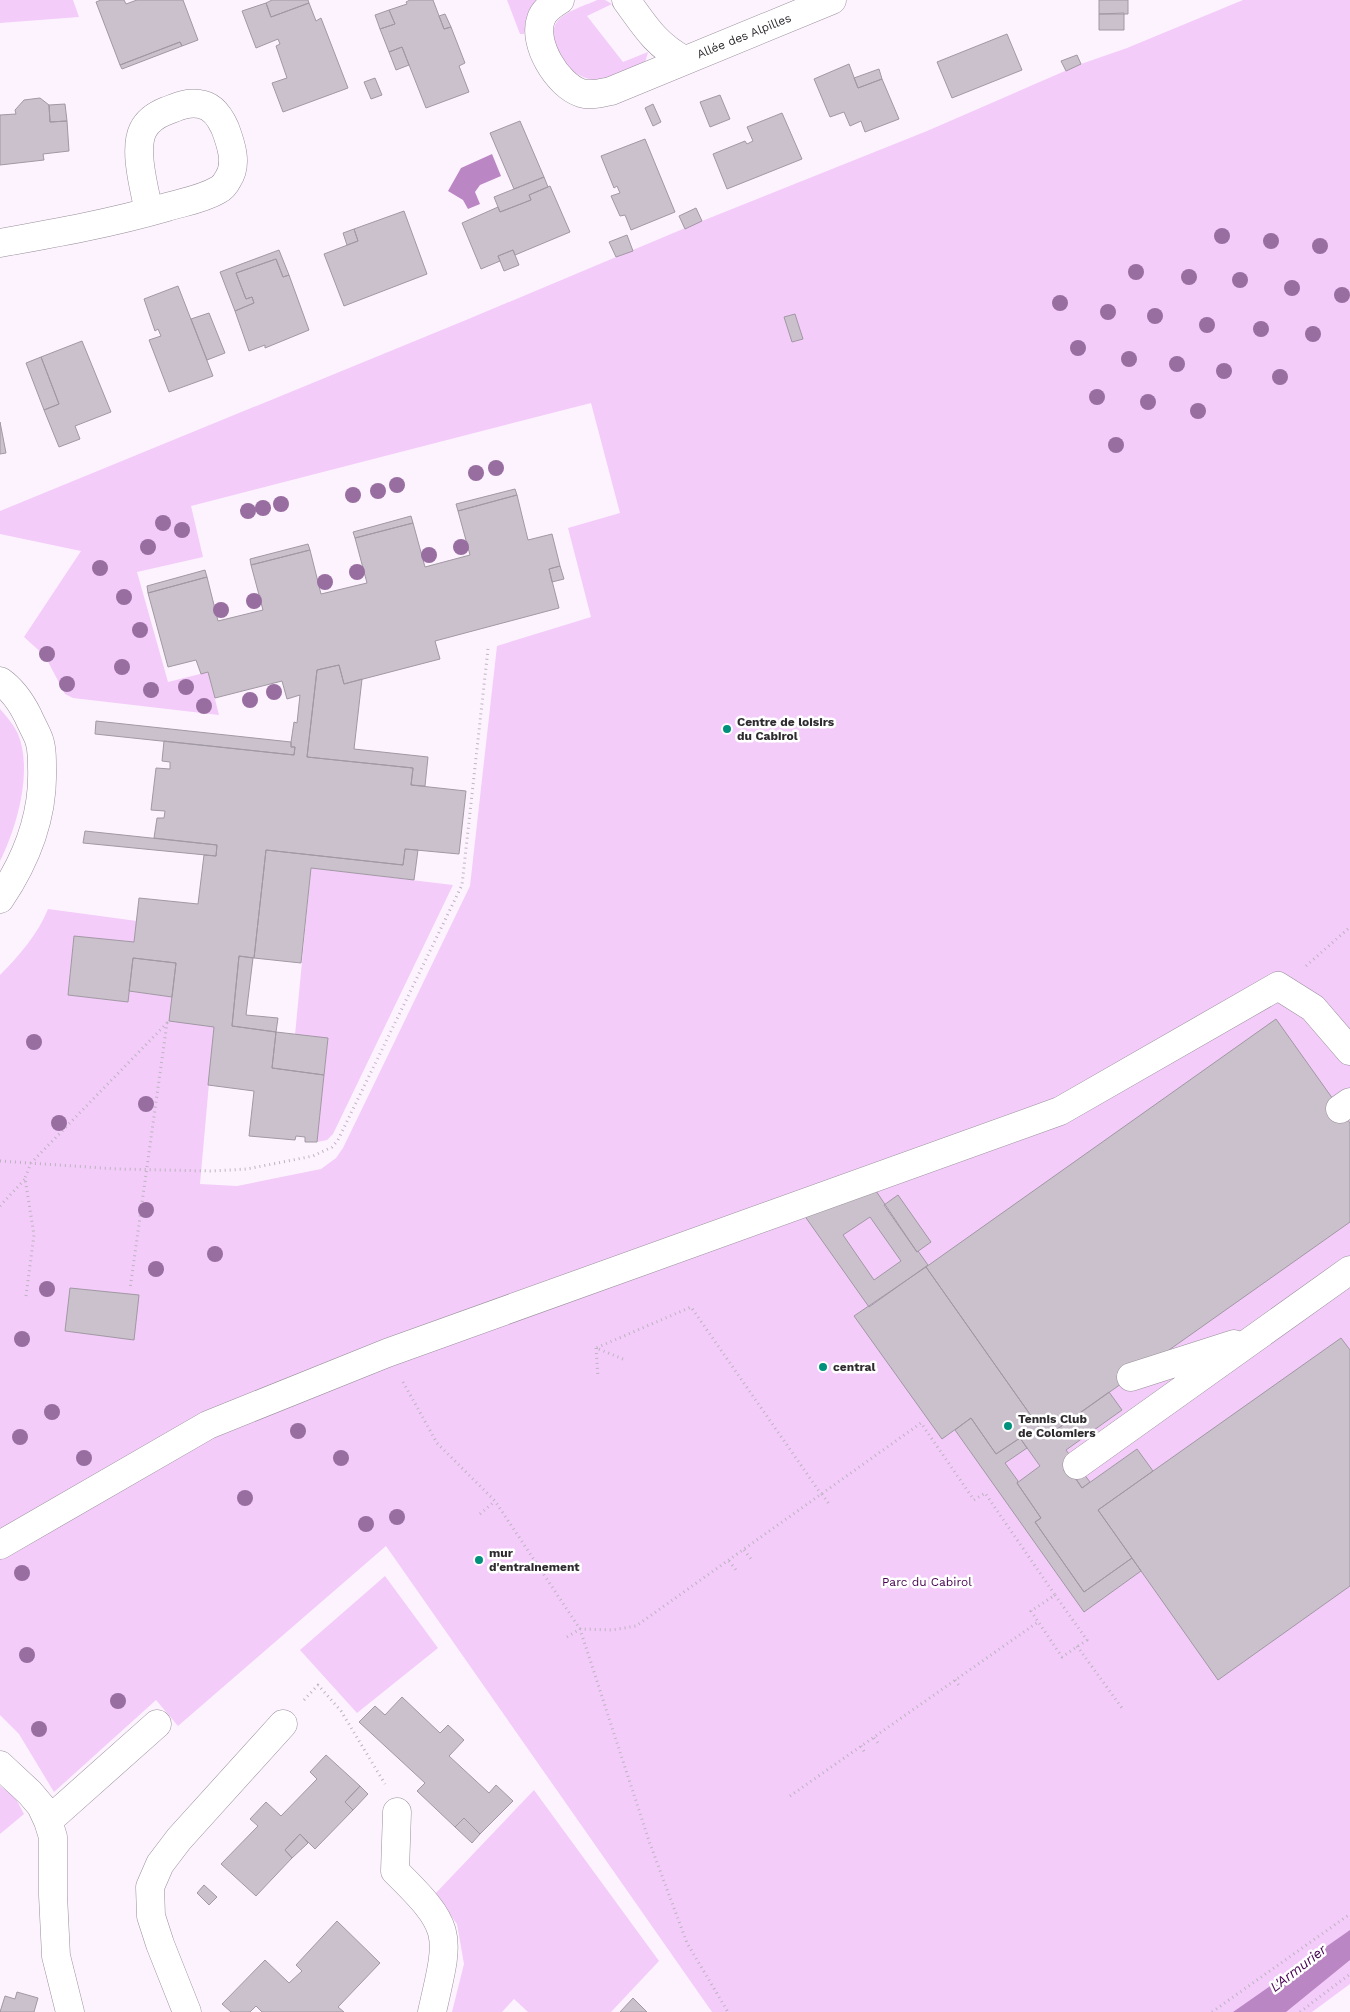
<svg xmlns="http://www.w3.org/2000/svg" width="1350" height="2012" font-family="'Work Sans',sans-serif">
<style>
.green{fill:#f3ccfa}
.water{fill:#ba86c3}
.building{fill:#cac1cc;stroke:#a198a3;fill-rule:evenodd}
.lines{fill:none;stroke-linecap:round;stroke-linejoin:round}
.minor-casing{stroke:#988f99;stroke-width:29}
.path{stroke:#bcb4be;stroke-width:3;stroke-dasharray:1 4;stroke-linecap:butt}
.minor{stroke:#fff;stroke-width:28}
.tree{fill:#986d9f}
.poi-dot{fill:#00917d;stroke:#fff;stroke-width:2}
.labels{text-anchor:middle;stroke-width:5;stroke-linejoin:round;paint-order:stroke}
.street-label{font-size:12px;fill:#2e2b2f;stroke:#fff}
.poi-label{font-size:12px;font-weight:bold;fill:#2e2b2f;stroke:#fff;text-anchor:start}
.park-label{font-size:12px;fill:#450050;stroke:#fff}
.water-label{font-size:14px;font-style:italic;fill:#490554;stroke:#fff}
</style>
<rect width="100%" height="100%" fill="#fdf3ff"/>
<path class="green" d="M0 0H73L79 17 0 23Z
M507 0H537L528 16 524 34H520Z
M597 0H605L612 4 587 16 623 62 648 52 645 63C629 70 612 81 595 80 572 79 545 49 555 25 561 12 585 6 597 0Z
M1243 0H1350V1984L1312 2012H712L386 1546 178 1726 156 1700 54 1792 19 1734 0 1715V975C19 956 38 934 48 909L137 921 134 942 74 936 68 995 128 1002 129 991 172 997 214 1027 200 1184 237 1186 321 1169 336 1158 343 1148 470 886 497 646 591 617 568 528 620 513 591 403 191 506 203 557 137 572 168 682 208 672 219 715 73 698 65 694 45 656 24 637 81 551 0 534V511L466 320 702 221 927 131 1081 64 1127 48Z
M0 709C7 717 14 725 18 734 33 771 17 827 0 861Z
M311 868 453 885 333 1134 327 1140 317 1142 328 1039 295 1035Z
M385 1576 438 1648 357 1713 300 1650Z
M0 1786 15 1797 24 1814 0 1834Z
M534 1790 659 1961 611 2012H528L514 1999 502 2012H452L464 1964 457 1924 435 1894Z"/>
<path class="water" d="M492 154 501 176 480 185 475 192 480 204 468 209 463 200 448 191 461 168Z
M1350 1930V1960L1286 2012H1233Z"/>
<path class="building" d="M101 0H124L126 4 137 0H183L198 40 182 46 180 42 120 65 96 2Z
M272 0H308L309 3 271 17 266 3Z
M410 0H433L444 29 451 27 465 63 459 66 469 92 426 108 402 47 389 52 380 29 395 24 389 10 407 4 406 2Z
M1099 0H1128V14H1099Z
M266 3 271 17 309 3 316 21 321 18 348 88 283 112 272 83 287 78 276 46 280 44 278 39 256 48 242 11Z
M389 10 395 24 380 29 375 15Z
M1124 13V30H1099V14Z
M445 14 451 27 444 29 439 16Z
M1007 34 1022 70 952 98 937 62Z
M180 42 182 46 122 69 120 65Z
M402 47 409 65 396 70 389 52Z
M1077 55 1081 64 1066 71 1061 61Z
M849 64 858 88 882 79 899 119 865 132 861 121 850 126 844 112 830 117 814 79Z
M879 69 882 79 858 88 854 78Z
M375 78 382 95 371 99 364 82Z
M720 95 730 119 710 127 700 102Z
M40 98 49 105 50 122 67 121 69 151 43 154 44 160 0 165V115L16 114 15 110 24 100Z
M65 104 67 121 50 122 49 105Z
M653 104 661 122 653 126 645 108Z
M782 113 802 159 727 189 713 154 745 141 747 144 753 141 747 127Z
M520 121 544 177 514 189 490 133Z
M645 139 675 212 631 230 625 215 620 216 611 196 620 193 617 186 614 188 601 156Z
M544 177 548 187 529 195 531 200 500 212 494 197Z
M550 186 570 232 515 255 513 250 498 256 500 261 481 269 462 223 498 207 500 212 531 200 529 195Z
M696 208 702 221 685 229 679 216Z
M404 211 427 274 344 306 324 254 358 241 354 229Z
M354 229 358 241 347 245 343 233Z
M627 235 633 251 616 257 609 242Z
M279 250 289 275 283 277 276 259 236 273 246 299 252 297 254 303 235 311 220 272Z
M513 250 519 265 504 271 498 256Z
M276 259 283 277 289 275 309 330 265 348V345L249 351 235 311 254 303 252 297 246 299 236 273Z
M178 286 213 376 169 392 149 340 161 336 158 329 155 331 144 299Z
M209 313 225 353 207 360 191 319Z
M795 314 803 339 792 342 784 317Z
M82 341 111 412 75 426 80 439 59 447 44 410 59 404 41 357Z
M41 357 59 404 44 410 26 363Z
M0 422 6 453 0 454Z
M515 489 517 495 458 511 456 504Z
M517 495 528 540 552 534 560 566 549 569 559 608 435 641 440 659 344 684 339 665 317 670 307 757 413 768 411 785 466 791 459 854 405 849 403 865 266 850 254 958 239 956 232 1026 276 1032 272 1068 324 1075 317 1142H305V1137L296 1136 295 1140 249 1136 254 1091 208 1085 214 1027 169 1021 176 963 133 958 128 1002 68 995 74 936 134 942 139 898 198 904 204 855 216 856 217 845 154 838 157 818H164L165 811 151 810 156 768 170 769V762L162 761 164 741 294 755 295 747H291V742L294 722 297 723 300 695 287 699 282 681 215 698 208 672 201 674 196 660 168 667 148 593 207 577 218 621 263 610 251 565 310 550 321 594 367 583 355 538 413 523 425 567 470 555 458 511Z
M411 516 413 523 355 538 353 532Z
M308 544 310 550 251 565 250 559Z
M560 566 564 579 552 582 549 569Z
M205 570 207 577 148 593 147 586Z
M339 665 344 684 362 679 354 749 428 757 425 786 411 785 413 768 307 757 317 670Z
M96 721 291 742V747H295L294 755 95 734Z
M85 831 217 845 216 856 83 843Z
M405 849 418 850 414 880 311 868 301 963 254 958 266 850 403 865Z
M239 956 253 958 246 1015 278 1018 276 1032 232 1026Z
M133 958 176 963 172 997 129 991Z
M1276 1019 1350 1123V1222L1046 1437 926 1267Z
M276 1032 328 1038 324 1075 272 1068Z
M876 1191 917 1252 918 1251 928 1265 869 1307 804 1215ZM870 1217 901 1261 874 1280 843 1235Z
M898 1195 931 1242 917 1252 884 1205Z
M926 1267 1046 1437 1109 1392 1122 1410 1066 1450 1077 1465 1070 1470 1082 1488 1137 1449 1153 1471 1098 1510 1132 1558 1084 1592 1035 1522 1041 1518 1017 1483 1040 1466 1020 1438 996 1454 971 1418 942 1439 854 1316Z
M70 1288 139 1295 134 1340 65 1331Z
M1341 1338 1350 1350V1586L1218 1680 1098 1510Z
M971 1418 996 1454 1020 1438 1027 1448 1005 1463 1018 1481 1017 1483 1041 1518 1035 1522 1084 1592 1132 1558 1141 1571 1084 1612 955 1430Z
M1077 1465 1090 1482 1082 1488 1070 1470Z
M402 1697 440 1733 448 1725 464 1740 449 1756 489 1793 496 1785 513 1801 480 1834 464 1818 455 1827 417 1791 425 1783 359 1722 375 1706 385 1715Z
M326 1755 360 1786 345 1802 353 1810 315 1849 300 1834 285 1850 292 1858 256 1896 221 1864 258 1826 250 1819 266 1802 281 1816 317 1779 310 1772Z
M360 1786 368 1794 353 1810 345 1802Z
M464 1818 480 1834 472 1843 455 1827Z
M300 1834 308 1843 292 1858 285 1850Z
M204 1885 217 1897 209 1905 197 1893Z
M337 1921 380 1963 338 2007 344 2012H262L256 2006 250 2012H231L222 2004 265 1960 289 1983 302 1971 296 1965Z
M17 1992 38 1998 34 2012H0L5 1996 15 1999Z
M633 1998 647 2012H620Z"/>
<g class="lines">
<defs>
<path id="minor" d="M560 0C552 5 544 10 541 19 532 43 557 85 581 93 591 96 601 93 611 91L832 0
M626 0C645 26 655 44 684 60
M0 243C56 233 112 223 167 207 184 202 203 199 218 190 222 188 226 183 228 179 238 164 231 144 225 128 220 117 212 105 199 104 186 102 177 107 166 111 156 115 148 120 143 130 133 150 145 191 149 212
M0 681C13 690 21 702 28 716 31 723 35 730 38 737 42 746 42 757 42 767 44 816 27 859 0 899
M1340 1109 1350 1102
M1131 1377 1234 1344
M1077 1465 1350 1270
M0 1545 208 1425 387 1353 1060 1111 1278 986 1313 1008 1350 1051
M0 1765 30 1793 41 1806 48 1821 53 1837V1895L56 1956 70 2012
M397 1812 395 1871C454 1929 450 1933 432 2012
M48 1821 157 1724
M187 2012 160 1944 151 1916 150 1887 160 1864 179 1839 283 1724"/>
</defs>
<use href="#minor" class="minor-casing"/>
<path class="path" d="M1306 966 1350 927
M0 1161 117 1169 212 1171 247 1169 313 1156 332 1147 338 1140 462 885 488 649
M0 1206 25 1179
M26 1296 34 1235 25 1178 31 1163 167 1023 130 1289
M596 1348 598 1377
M623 1359 596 1348 691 1307 821 1494
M403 1382 437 1443 495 1501 580 1629 649 1841 687 1943 728 2012
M822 1494 829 1504
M480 1514 495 1501
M744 1550 751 1559
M729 1561 736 1570
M1055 1595 1087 1640 1062 1657 1031 1611Z
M567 1637 580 1629 612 1630 636 1626 921 1423 974 1500 985 1493 1055 1595
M1077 1646 1122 1708
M955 1680 960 1687
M304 1700 318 1685 341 1711 385 1784
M874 1738 879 1744
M861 1746 865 1753
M790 1796 1038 1622
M1212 2012 1350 1914
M1300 2012 1350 1974"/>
<use href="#minor" class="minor"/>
</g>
<g class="tree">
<circle cx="1222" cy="236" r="8"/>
<circle cx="1271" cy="241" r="8"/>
<circle cx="1320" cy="246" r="8"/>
<circle cx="1136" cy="272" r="8"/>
<circle cx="1189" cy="277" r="8"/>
<circle cx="1240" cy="280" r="8"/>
<circle cx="1292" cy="288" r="8"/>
<circle cx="1342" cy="295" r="8"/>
<circle cx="1060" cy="303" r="8"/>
<circle cx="1108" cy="312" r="8"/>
<circle cx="1155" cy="316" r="8"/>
<circle cx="1207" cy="325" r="8"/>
<circle cx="1261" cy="329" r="8"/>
<circle cx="1313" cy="334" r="8"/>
<circle cx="1078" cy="348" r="8"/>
<circle cx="1129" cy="359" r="8"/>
<circle cx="1177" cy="364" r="8"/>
<circle cx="1224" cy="371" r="8"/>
<circle cx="1280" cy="377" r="8"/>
<circle cx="1097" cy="397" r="8"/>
<circle cx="1148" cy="402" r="8"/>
<circle cx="1198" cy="411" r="8"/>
<circle cx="1116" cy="445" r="8"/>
<circle cx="496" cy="468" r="8"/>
<circle cx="476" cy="473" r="8"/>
<circle cx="397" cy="485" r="8"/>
<circle cx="378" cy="491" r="8"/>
<circle cx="353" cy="495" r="8"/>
<circle cx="281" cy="504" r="8"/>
<circle cx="263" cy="508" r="8"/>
<circle cx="248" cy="511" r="8"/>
<circle cx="163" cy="523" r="8"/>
<circle cx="182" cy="530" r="8"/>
<circle cx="148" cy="547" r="8"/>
<circle cx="461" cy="547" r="8"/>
<circle cx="429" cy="555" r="8"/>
<circle cx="100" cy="568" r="8"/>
<circle cx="357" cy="572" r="8"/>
<circle cx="325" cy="582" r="8"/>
<circle cx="124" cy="597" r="8"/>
<circle cx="254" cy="601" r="8"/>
<circle cx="221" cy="610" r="8"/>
<circle cx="140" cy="630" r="8"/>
<circle cx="47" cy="654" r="8"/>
<circle cx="122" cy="667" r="8"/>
<circle cx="67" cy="684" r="8"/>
<circle cx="186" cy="687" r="8"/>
<circle cx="151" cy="690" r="8"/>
<circle cx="274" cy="692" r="8"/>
<circle cx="250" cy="700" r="8"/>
<circle cx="204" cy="706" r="8"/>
<circle cx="34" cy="1042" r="8"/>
<circle cx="146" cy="1104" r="8"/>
<circle cx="59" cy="1123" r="8"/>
<circle cx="146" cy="1210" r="8"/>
<circle cx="215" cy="1254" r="8"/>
<circle cx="156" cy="1269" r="8"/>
<circle cx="47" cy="1289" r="8"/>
<circle cx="22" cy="1339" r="8"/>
<circle cx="52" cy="1412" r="8"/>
<circle cx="298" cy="1431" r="8"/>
<circle cx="20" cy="1437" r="8"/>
<circle cx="84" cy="1458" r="8"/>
<circle cx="341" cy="1458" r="8"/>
<circle cx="245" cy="1498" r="8"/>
<circle cx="397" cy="1517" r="8"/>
<circle cx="366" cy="1524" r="8"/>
<circle cx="22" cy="1573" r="8"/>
<circle cx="27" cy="1655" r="8"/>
<circle cx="118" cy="1701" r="8"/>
<circle cx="39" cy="1729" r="8"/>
</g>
<g class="poi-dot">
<circle cx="727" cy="729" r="5"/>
<circle cx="823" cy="1367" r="5"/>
<circle cx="1008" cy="1426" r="5"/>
<circle cx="479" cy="1560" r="5"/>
</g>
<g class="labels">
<g class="street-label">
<text transform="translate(744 36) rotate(-22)" y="4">Allée des Alpilles</text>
</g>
<g class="poi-label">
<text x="737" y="726">Centre de loisirs<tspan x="737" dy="14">du Cabirol</tspan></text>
<text x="833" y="1371">central</text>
<text x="1018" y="1423">Tennis Club<tspan x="1018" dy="14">de Colomiers</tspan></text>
<text x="489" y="1557">mur<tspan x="489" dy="14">d'entrainement</tspan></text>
</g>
<g class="park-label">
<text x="927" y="1586">Parc du Cabirol</text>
</g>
<g class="water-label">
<text transform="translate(1298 1968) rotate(-38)" y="5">L'Armurier</text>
</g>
</g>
</svg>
